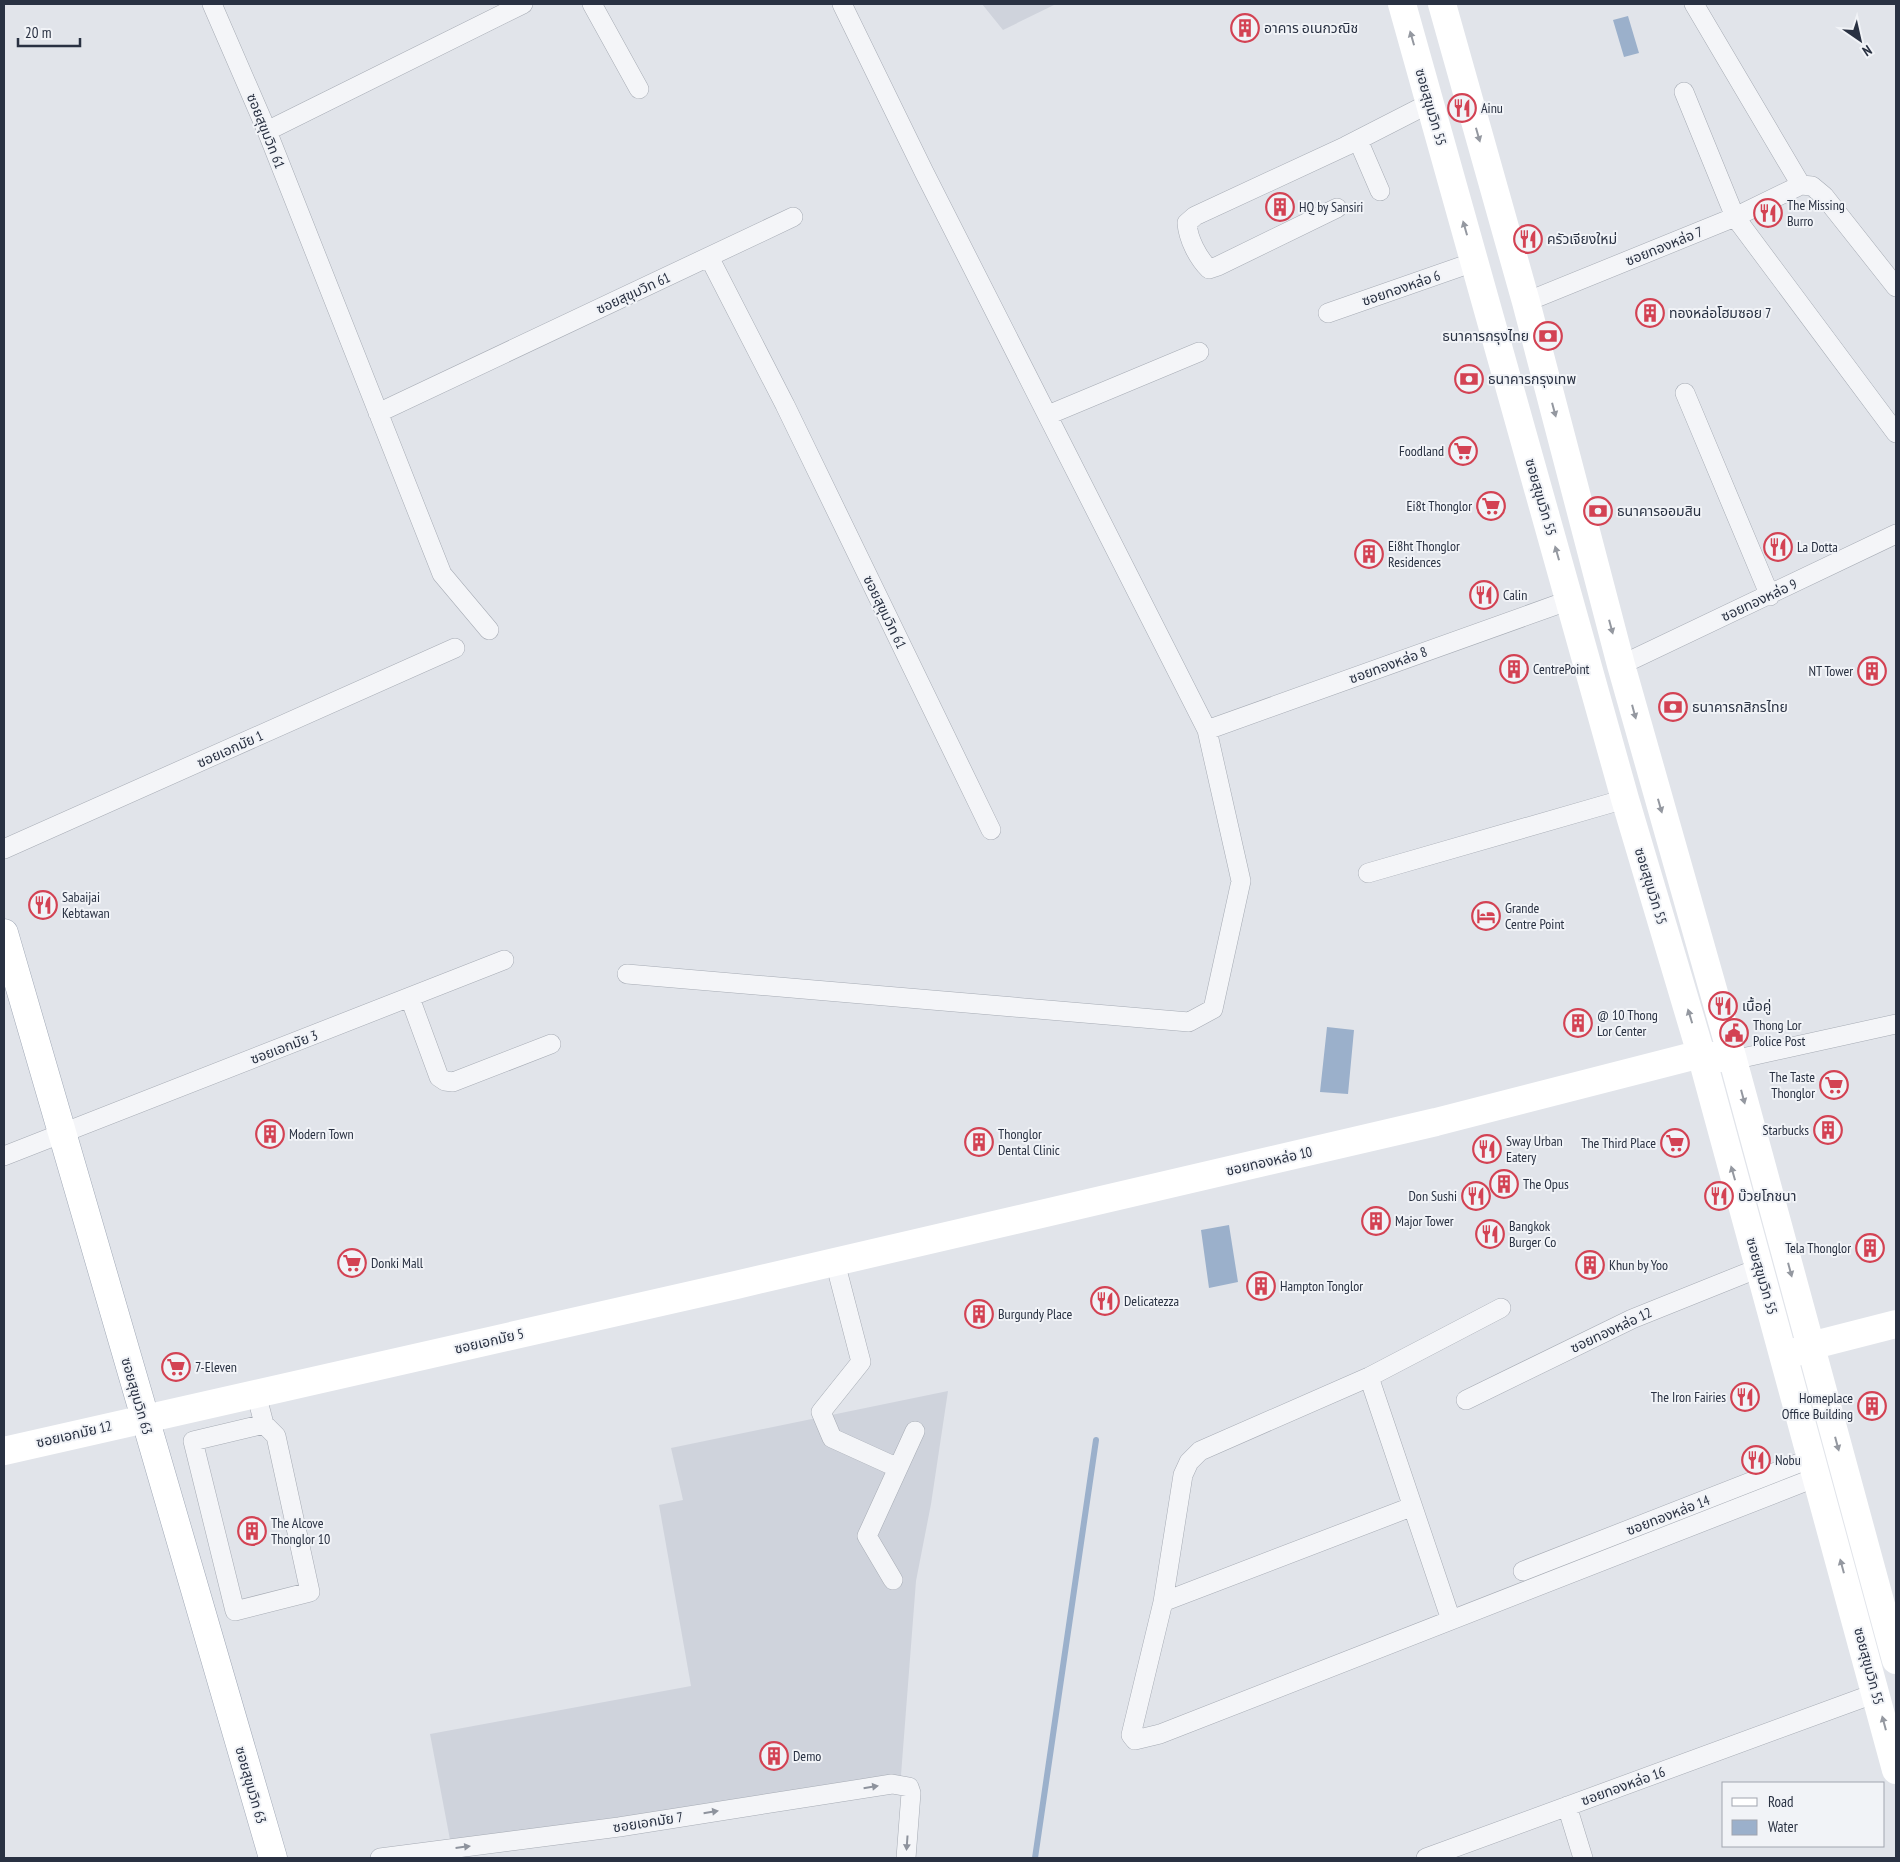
<svg xmlns="http://www.w3.org/2000/svg" width="1900" height="1862" font-family="'PT Sans Narrow','Noto Sans Thai',sans-serif">
<style>
.built{fill:#cfd3dc}
.water{fill:#9bb0cb}
.lines{fill:none;stroke-linecap:round;stroke-linejoin:round}
.stream{stroke:#9bb0cb;stroke-width:6}
.street-casing{stroke:#a6abb4;stroke-width:20}
.primary-casing{stroke:#a0a8b6;stroke-width:29}
.street{stroke:#f4f5f8;stroke-width:19}
.secondary{stroke:#fff;stroke-width:28}
.primary{stroke:#fff;stroke-width:28}
.oneway{fill:#9498a0}
.oneway2{fill:#8e939d}
.labels{text-anchor:middle;stroke-width:4;stroke-linejoin:round;paint-order:stroke}
.poi-label{font-size:14px;fill:#293142;stroke:#f1f3f7;text-anchor:start}
.street-label{font-size:14px;fill:#293142;stroke:#f1f3f7}
</style>
<rect width="100%" height="100%" fill="#e1e4ea"/>
<path class="built" d="M982 4H1056L1003 30Z
M948 1391 931 1504 916 1581 900 1788 451 1845 430 1734 691 1686 659 1505 683 1500 671 1448Z"/>
<path class="water" d="M1628 16 1639 53 1624 57 1613 20Z
M1327 1027 1354 1030 1348 1094 1320 1092Z
M1229 1225 1238 1282 1209 1288 1201 1230Z"/>
<g class="lines">
<path class="stream" d="M1035 1858 1096 1440"/>
<defs>
<path id="street" d="M212 4 267 131 442 574 489 630
M592 4 639 89
M1694 4 1801 185
M1684 92 1735 217 1896 433
M267 131 523 4
M1358 140 1380 191
M1801 185 1812 186 1824 196 1896 287
M1337 208 1218 266 1209 269C1198 258 1188 239 1187 223L1195 216 1346 146 1430 103
M709 257 785 405 991 830
M1526 302 1735 217 1801 185
M1328 313 1474 262
M1685 393 1770 596
M378 413 793 217
M1048 415 1199 352
M1621 665 1896 534
M1207 730 1570 600
M4 849 455 648
M1368 873 1625 799
M627 974 1189 1022 1213 1009 1241 881 1207 730 924 172 842 4
M410 998 439 1077 445 1081 453 1082 551 1044
M1733 1060 1896 1024
M4 1156 504 960
M835 1262 861 1362 821 1412 832 1438 898 1468
M1501 1308 1369 1377 1200 1451 1189 1462 1183 1475 1163 1602 1131 1735 1135 1740 1160 1734 1817 1477
M1369 1377 1451 1620
M256 1393 264 1424 276 1436 310 1592 235 1611 193 1441 264 1424
M1466 1400 1632 1319 1759 1268
M1523 1571 1812 1458
M893 1580 867 1536 915 1431
M1163 1602 1411 1507
M1567 1806 1583 1858
M380 1858 619 1827 892 1784 909 1787 911 1793 906 1858
M1426 1858 1876 1693"/>
<path id="primary" d="M4 933 273 1858"/>
</defs>
<use href="#street" class="street-casing"/>
<use href="#primary" class="primary-casing"/>
<use href="#street" class="street"/>
<path class="secondary" d="M1402 4 1625 799 1701 1054 1896 1770
M1442 4 1526 302 1621 665 1733 1060 1896 1660
M1794 1353 1810 1346 1896 1324
M4 1451 736 1285 1436 1122 1701 1054 1733 1060"/>
<use href="#primary" class="primary"/>
</g>
<defs><path id="oneway-solid" d="M-6-.8H1V-3.2L6.5 0L1 3.2V.8H-6Z" transform="scale(1.25)"/></defs>
<g class="oneway">
<use href="#oneway-solid" transform="translate(1412 38) rotate(-106)"/>
<use href="#oneway-solid" transform="translate(1478 135) rotate(74)"/>
<use href="#oneway-solid" transform="translate(1465 228) rotate(-106)"/>
<use href="#oneway-solid" transform="translate(1554 410) rotate(75)"/>
<use href="#oneway-solid" transform="translate(1557 553) rotate(-106)"/>
<use href="#oneway-solid" transform="translate(1611 627) rotate(75)"/>
<use href="#oneway-solid" transform="translate(1634 712) rotate(75)"/>
<use href="#oneway-solid" transform="translate(1660 806) rotate(74)"/>
<use href="#oneway-solid" transform="translate(1690 1016) rotate(-107)"/>
<use href="#oneway-solid" transform="translate(1743 1097) rotate(75)"/>
<use href="#oneway-solid" transform="translate(1733 1173) rotate(-106)"/>
<use href="#oneway-solid" transform="translate(1790 1270) rotate(75)"/>
<use href="#oneway-solid" transform="translate(1837 1444) rotate(75)"/>
<use href="#oneway-solid" transform="translate(1842 1566) rotate(-105)"/>
<use href="#oneway-solid" transform="translate(1884 1723) rotate(-105)"/>
</g>
<g class="oneway2">
<use href="#oneway-solid" transform="translate(871 1787) rotate(-9)"/>
<use href="#oneway-solid" transform="translate(711 1812) rotate(-9)"/>
<use href="#oneway-solid" transform="translate(907 1843) rotate(94)"/>
<use href="#oneway-solid" transform="translate(463 1847) rotate(-7)"/>
</g>
<defs>
<symbol id="building-ring" viewBox="-11 -11 22 22"><circle r="9.5" fill="#f1f3f7" stroke="#d34253" stroke-width="1.5"/><path d="M-4-6H4V6H1V3H-1V6H-4ZM-2.5-4.3h1.7v1.8h-1.7ZM.8-4.3h1.7v1.8H.8ZM-2.5-1h1.7V.8h-1.7ZM.8-1h1.7V.8H.8Z" fill="#d34253"/></symbol>
<symbol id="restaurant-ring" viewBox="-11 -11 22 22"><circle r="9.5" fill="#f1f3f7" stroke="#d34253" stroke-width="1.5"/><path d="M-5-6h1v4h1v-4h1v4h1v-4h1v5L-1.5 .5V6h-2V.5L-5-1ZM5-6V6H3V1.5H1.5Q1.5-4 5-6Z" fill="#d34253"/></symbol>
<symbol id="bank-ring" viewBox="-11 -11 22 22"><circle r="9.5" fill="#f1f3f7" stroke="#d34253" stroke-width="1.5"/><path d="M-6-4H6V4H-6ZM0-2.3a2.3 2.3 0 1 0 0 4.6a2.3 2.3 0 1 0 0-4.6Z" fill="#d34253"/></symbol>
<symbol id="supermarket-ring" viewBox="-11 -11 22 22"><circle r="9.5" fill="#f1f3f7" stroke="#d34253" stroke-width="1.5"/><path d="M-6-5.5h2.5l.6 2H6L4.5 2H-2.5L-4.4-4H-6ZM-1.5 3.2a1.3 1.3 0 1 0 .1 0ZM3 3.2a1.3 1.3 0 1 0 .1 0Z" fill="#d34253"/></symbol>
<symbol id="hotel-ring" viewBox="-11 -11 22 22"><circle r="9.5" fill="#f1f3f7" stroke="#d34253" stroke-width="1.5"/><path d="M-6-4.5h1.5V1H6V5H4.5V3h-9V5H-6ZM-4 0a1.8 1.8 0 1 1 3.6 0ZM.5 0V-2.5h3Q6-2.5 6 0Z" fill="#d34253"/></symbol>
<symbol id="civic-ring" viewBox="-11 -11 22 22"><circle r="9.5" fill="#f1f3f7" stroke="#d34253" stroke-width="1.5"/><path d="M-.6-6.5H3V-4.5H.6V-3L4-1V1h2V6H-6V1h2V-1L-.6-3ZM-1.2 2.5V6h2.4V2.5Z" fill="#d34253"/></symbol>
</defs>
<g fill-rule="evenodd">
<use href="#building-ring" x="1229" y="12" width="32" height="32"/>
<use href="#restaurant-ring" x="1446" y="92" width="32" height="32"/>
<use href="#building-ring" x="1264" y="191" width="32" height="32"/>
<use href="#restaurant-ring" x="1752" y="197" width="32" height="32"/>
<use href="#restaurant-ring" x="1512" y="223" width="32" height="32"/>
<use href="#building-ring" x="1634" y="297" width="32" height="32"/>
<use href="#bank-ring" x="1532" y="320" width="32" height="32"/>
<use href="#bank-ring" x="1453" y="363" width="32" height="32"/>
<use href="#supermarket-ring" x="1447" y="435" width="32" height="32"/>
<use href="#supermarket-ring" x="1475" y="490" width="32" height="32"/>
<use href="#bank-ring" x="1582" y="495" width="32" height="32"/>
<use href="#restaurant-ring" x="1762" y="531" width="32" height="32"/>
<use href="#building-ring" x="1353" y="538" width="32" height="32"/>
<use href="#restaurant-ring" x="1468" y="579" width="32" height="32"/>
<use href="#building-ring" x="1498" y="653" width="32" height="32"/>
<use href="#building-ring" x="1856" y="655" width="32" height="32"/>
<use href="#bank-ring" x="1657" y="691" width="32" height="32"/>
<use href="#restaurant-ring" x="27" y="889" width="32" height="32"/>
<use href="#hotel-ring" x="1470" y="900" width="32" height="32"/>
<use href="#restaurant-ring" x="1707" y="990" width="32" height="32"/>
<use href="#building-ring" x="1562" y="1007" width="32" height="32"/>
<use href="#civic-ring" x="1718" y="1017" width="32" height="32"/>
<use href="#supermarket-ring" x="1818" y="1069" width="32" height="32"/>
<use href="#building-ring" x="1812" y="1114" width="32" height="32"/>
<use href="#building-ring" x="254" y="1118" width="32" height="32"/>
<use href="#building-ring" x="963" y="1126" width="32" height="32"/>
<use href="#supermarket-ring" x="1659" y="1127" width="32" height="32"/>
<use href="#restaurant-ring" x="1471" y="1133" width="32" height="32"/>
<use href="#building-ring" x="1488" y="1168" width="32" height="32"/>
<use href="#restaurant-ring" x="1460" y="1180" width="32" height="32"/>
<use href="#restaurant-ring" x="1703" y="1180" width="32" height="32"/>
<use href="#building-ring" x="1360" y="1205" width="32" height="32"/>
<use href="#restaurant-ring" x="1474" y="1218" width="32" height="32"/>
<use href="#building-ring" x="1854" y="1232" width="32" height="32"/>
<use href="#supermarket-ring" x="336" y="1247" width="32" height="32"/>
<use href="#building-ring" x="1574" y="1249" width="32" height="32"/>
<use href="#building-ring" x="1245" y="1270" width="32" height="32"/>
<use href="#restaurant-ring" x="1089" y="1285" width="32" height="32"/>
<use href="#building-ring" x="963" y="1298" width="32" height="32"/>
<use href="#supermarket-ring" x="160" y="1351" width="32" height="32"/>
<use href="#restaurant-ring" x="1729" y="1381" width="32" height="32"/>
<use href="#building-ring" x="1856" y="1390" width="32" height="32"/>
<use href="#restaurant-ring" x="1740" y="1444" width="32" height="32"/>
<use href="#building-ring" x="236" y="1515" width="32" height="32"/>
<use href="#building-ring" x="758" y="1740" width="32" height="32"/>
</g>
<g class="labels">
<g class="poi-label">
<text x="1264" y="33">อาคาร อเนกวณิช</text>
<text x="1481" y="113">Ainu</text>
<text x="1787" y="210">The Missing<tspan x="1787" dy="16">Burro</tspan></text>
<text x="1299" y="212">HQ by Sansiri</text>
<text x="1547" y="244">ครัวเจียงใหม่</text>
<text x="1669" y="318">ทองหล่อโฮมซอย 7</text>
<text x="1529" y="341" text-anchor="end">ธนาคารกรุงไทย</text>
<text x="1488" y="384">ธนาคารกรุงเทพ</text>
<text x="1444" y="456" text-anchor="end">Foodland</text>
<text x="1472" y="511" text-anchor="end">Ei8t Thonglor</text>
<text x="1617" y="516">ธนาคารออมสิน</text>
<text x="1388" y="551">Ei8ht Thonglor<tspan x="1388" dy="16">Residences</tspan></text>
<text x="1797" y="552">La Dotta</text>
<text x="1503" y="600">Calin</text>
<text x="1533" y="674">CentrePoint</text>
<text x="1853" y="676" text-anchor="end">NT Tower</text>
<text x="1692" y="712">ธนาคารกสิกรไทย</text>
<text x="62" y="902">Sabaijai<tspan x="62" dy="16">Kebtawan</tspan></text>
<text x="1505" y="913">Grande<tspan x="1505" dy="16">Centre Point</tspan></text>
<text x="1742" y="1011">เนื้อคู่</text>
<text x="1597" y="1020">@ 10 Thong<tspan x="1597" dy="16">Lor Center</tspan></text>
<text x="1753" y="1030">Thong Lor<tspan x="1753" dy="16">Police Post</tspan></text>
<text x="1815" y="1082" text-anchor="end">The Taste<tspan x="1815" dy="16">Thonglor</tspan></text>
<text x="1809" y="1135" text-anchor="end">Starbucks</text>
<text x="289" y="1139">Modern Town</text>
<text x="998" y="1139">Thonglor<tspan x="998" dy="16">Dental Clinic</tspan></text>
<text x="1506" y="1146">Sway Urban<tspan x="1506" dy="16">Eatery</tspan></text>
<text x="1656" y="1148" text-anchor="end">The Third Place</text>
<text x="1523" y="1189">The Opus</text>
<text x="1457" y="1201" text-anchor="end">Don Sushi</text>
<text x="1738" y="1201">บ๊วยโภชนา</text>
<text x="1395" y="1226">Major Tower</text>
<text x="1509" y="1231">Bangkok<tspan x="1509" dy="16">Burger Co</tspan></text>
<text x="1851" y="1253" text-anchor="end">Tela Thonglor</text>
<text x="371" y="1268">Donki Mall</text>
<text x="1609" y="1270">Khun by Yoo</text>
<text x="1280" y="1291">Hampton Tonglor</text>
<text x="1124" y="1306">Delicatezza</text>
<text x="998" y="1319">Burgundy Place</text>
<text x="195" y="1372">7-Eleven</text>
<text x="1726" y="1402" text-anchor="end">The Iron Fairies</text>
<text x="1853" y="1403" text-anchor="end">Homeplace<tspan x="1853" dy="16">Office Building</tspan></text>
<text x="1775" y="1465">Nobu</text>
<text x="271" y="1528">The Alcove<tspan x="271" dy="16">Thonglor 10</tspan></text>
<text x="793" y="1761">Demo</text>
</g>
<g class="street-label">
<text transform="translate(1431 107) rotate(74)" y="5">ซอยสุขุมวิท 55</text>
<text transform="translate(266 131) rotate(68)" y="5">ซอยสุขุมวิท 61</text>
<text transform="translate(1664 246) rotate(-22)" y="5">ซอยทองหล่อ 7</text>
<text transform="translate(1401 288) rotate(-19)" y="5">ซอยทองหล่อ 6</text>
<text transform="translate(633 293) rotate(-25)" y="5">ซอยสุขุมวิท 61</text>
<text transform="translate(1541 497) rotate(74)" y="5">ซอยสุขุมวิท 55</text>
<text transform="translate(1759 600) rotate(-25)" y="5">ซอยทองหล่อ 9</text>
<text transform="translate(885 612) rotate(64)" y="5">ซอยสุขุมวิท 61</text>
<text transform="translate(1388 665) rotate(-20)" y="5">ซอยทองหล่อ 8</text>
<text transform="translate(230 749) rotate(-24)" y="5">ซอยเอกมัย 1</text>
<text transform="translate(1651 886) rotate(73)" y="5">ซอยสุขุมวิท 55</text>
<text transform="translate(284 1047) rotate(-21)" y="5">ซอยเอกมัย 3</text>
<text transform="translate(1269 1161) rotate(-13)" y="5">ซอยทองหล่อ 10</text>
<text transform="translate(1762 1276) rotate(74)" y="5">ซอยสุขุมวิท 55</text>
<text transform="translate(1611 1330) rotate(-25)" y="5">ซอยทองหล่อ 12</text>
<text transform="translate(489 1341) rotate(-13)" y="5">ซอยเอกมัย 5</text>
<text transform="translate(137 1396) rotate(74)" y="5">ซอยสุขุมวิท 63</text>
<text transform="translate(74 1434) rotate(-13)" y="5">ซอยเอกมัย 12</text>
<text transform="translate(1668 1515) rotate(-21)" y="5">ซอยทองหล่อ 14</text>
<text transform="translate(1869 1666) rotate(75)" y="5">ซอยสุขุมวิท 55</text>
<text transform="translate(251 1785) rotate(74)" y="5">ซอยสุขุมวิท 63</text>
<text transform="translate(1623 1786) rotate(-20)" y="5">ซอยทองหล่อ 16</text>
<text transform="translate(648 1822) rotate(-9)" y="5">ซอยเอกมัย 7</text>
</g>
</g>
<rect width="1900" height="1862" fill="none" stroke="#293142" stroke-width="10"/>
<rect x="1722" y="1782" width="162" height="65" fill="#f1f3f7" stroke="#a1a5af"/>
<rect x="1732" y="1798" width="25" height="8" fill="#ffffff" stroke="#a1a5af"/>
<text x="1768" y="1807" font-size="15" fill="#293142">Road</text>
<rect x="1732" y="1820" width="25" height="15" fill="#9bb0cb" stroke="#a1a5af"/>
<text x="1768" y="1832" font-size="15" fill="#293142">Water</text>
<g transform="translate(1860 40) rotate(146)" stroke="#f1f3f7" stroke-width="4" paint-order="stroke">
<path d="M0-4L9 19L0 12L-9 19Z" fill="#293142"/>
<text y="-8" font-size="14" font-weight="bold" text-anchor="middle" fill="#293142">N</text>
</g>
<path d="M18 38v8h62v-8" fill="none" stroke="#293142" stroke-width="2.5"/>
<text x="25" y="38" font-size="15" fill="#293142" stroke="#f1f3f7" stroke-width="4" paint-order="stroke">20 m</text>
</svg>
